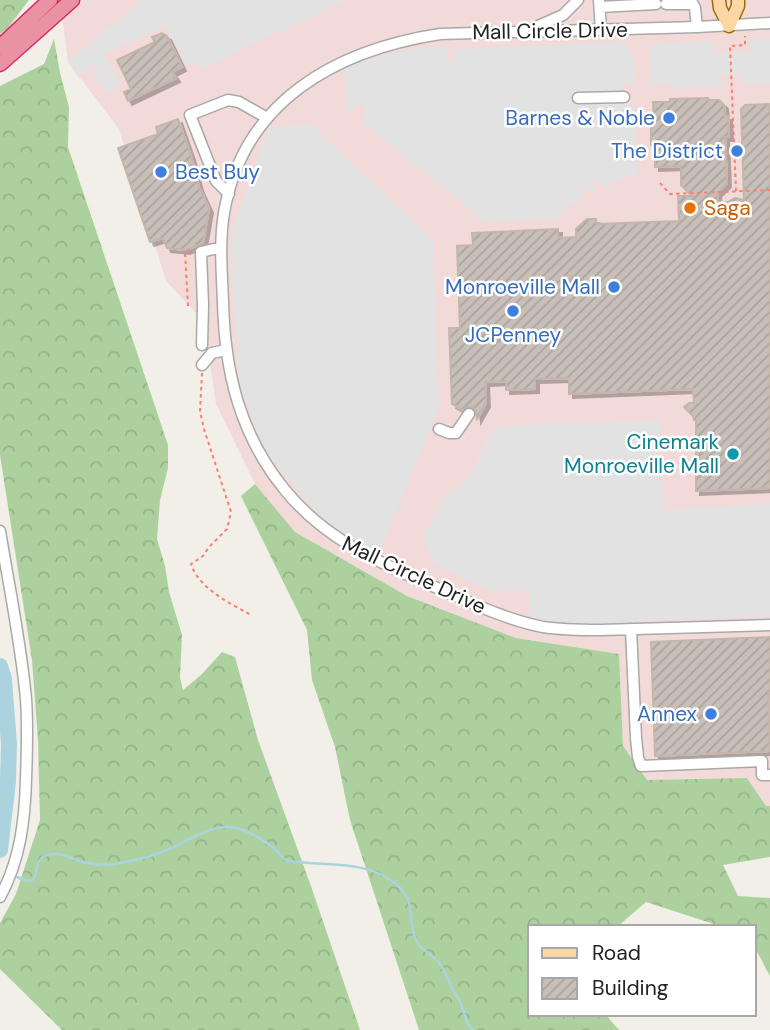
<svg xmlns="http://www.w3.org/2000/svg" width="770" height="1030" font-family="'DM Sans',sans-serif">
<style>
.commercial{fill:#f2dad9}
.forest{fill:url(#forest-crowns)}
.parking{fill:#e2e2e2}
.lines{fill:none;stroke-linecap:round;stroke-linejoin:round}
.stream{stroke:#aad3df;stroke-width:2.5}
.river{stroke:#aad3df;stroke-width:16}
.building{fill:url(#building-hatch);stroke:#c4b6ab;stroke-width:2;filter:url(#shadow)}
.minor-casing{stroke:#a9a9a9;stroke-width:13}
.major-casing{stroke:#a06b00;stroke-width:15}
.highway-casing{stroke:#dc2a67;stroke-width:17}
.path{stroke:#fa8072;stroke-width:2;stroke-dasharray:3.5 3.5;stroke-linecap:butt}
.minor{stroke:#fff;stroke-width:10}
.major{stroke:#fcd6a4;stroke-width:12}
.highway{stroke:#e892a2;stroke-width:14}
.shop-dot{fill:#3f7fe0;stroke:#fff;stroke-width:2.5}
.food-dot{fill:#e8710a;stroke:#fff;stroke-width:2.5}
.culture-dot{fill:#0f9aa8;stroke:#fff;stroke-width:2.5}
.labels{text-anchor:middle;stroke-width:5;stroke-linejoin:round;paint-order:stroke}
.street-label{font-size:21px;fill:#222;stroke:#fff}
.shop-label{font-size:21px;fill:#366cbe;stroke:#fff;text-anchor:end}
.food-label{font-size:21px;fill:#c56008;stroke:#fff;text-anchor:start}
.culture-label{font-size:21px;fill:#0d838f;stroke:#fff;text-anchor:end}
</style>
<defs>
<pattern id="forest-crowns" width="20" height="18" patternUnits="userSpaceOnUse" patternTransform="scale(1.75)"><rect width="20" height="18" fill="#add19e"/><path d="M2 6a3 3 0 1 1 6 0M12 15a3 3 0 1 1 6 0" fill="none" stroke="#95b388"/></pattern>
<pattern id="building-hatch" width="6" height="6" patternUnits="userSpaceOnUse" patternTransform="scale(1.75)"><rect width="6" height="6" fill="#c7bfb8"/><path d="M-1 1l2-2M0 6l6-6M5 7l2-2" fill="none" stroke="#aba49e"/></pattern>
<filter id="shadow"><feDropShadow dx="4" dy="4" stdDeviation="0" flood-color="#0004"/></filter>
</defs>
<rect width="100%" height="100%" fill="#f2efe9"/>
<path class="commercial" d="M60 0H770V806L766 807 747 778 647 780 623 746 619 654 516 638 407 596 295 532 255 484 216 404 204 321 166 281 119 129 68 62Z"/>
<path class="forest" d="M0 0H29L7 29 0 34Z
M54 39 60 73 69 107 68 147 168 445V468L160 500 157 539 165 566 169 592 182 635 180 678 183 690 201 675 222 652 235 657 258 740 312 889 360 1030H62L0 969V923L16 894 40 820 38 741 32 660 0 455V86L44 64Z
M255 484 295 532 407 596 516 638 619 654 623 746 647 780 747 778 766 806H770V857L723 865 738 896 770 898V976L754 946V927H723L646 902 617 927H530V1014H605L619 1030H419L350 820 335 747 312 680 307 630 241 496Z"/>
<path class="parking" d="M141 0H346L200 70 196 61 186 66 166 25 104 55 121 85 106 94 92 71 98 66 96 63 78 77 68 62Z
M770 39V84L745 85 738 75H719L724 86 673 89 672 84 650 85 649 49 654 43 712 41 717 53H730L754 52 748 40Z
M626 42 634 59 635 86 623 82 624 101 635 108 637 177 627 175 606 187 593 181V192L582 188V199L562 211V219L485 222 363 122 362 103 346 111 344 69 361 61 381 56 403 50 447 46V60H455V49Z
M310 124 433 240 439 406 378 556 325 522 266 452 240 388 229 240 269 127Z
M659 420 664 510 770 504V616L572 624 530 617 529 590H488L433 563 422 537 442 500 468 478 485 443 498 426Z"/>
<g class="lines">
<path class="stream" d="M17 877C49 892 24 857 52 854 63 853 72 859 83 862 98 866 115 865 130 861 146 858 161 853 176 846 193 838 210 826 230 827 247 829 264 840 277 851 279 853 282 857 284 859 292 863 302 862 310 863 339 865 368 864 392 881 420 900 405 921 417 942 423 952 434 955 440 964 445 971 448 980 452 988 455 994 460 1000 462 1007 466 1015 465 1024 473 1030"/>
<path class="river" d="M0 666 4 679 9 744 8 781 0 850"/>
</g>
<path class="building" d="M162 33 167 36 182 67 172 72 176 78 128 101 124 92 131 89 117 60 155 42 152 37Z
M708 98V100H719L724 105 725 116H728L729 137H725L727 183 717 193 718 203 728 202 735 198 744 200 741 109 745 105 770 104V488L696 491V420H694L693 416 684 407 689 403H694L693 389 569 394V378L535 379V389L506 390V381L485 382 486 403 477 419 476 411 473 407H466L462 410 452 404 449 328H460L457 246 473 245 472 233 558 229V238L576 237V229L587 219H596V224L679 221 678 196H692L681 185V166L655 167V145H651V123H654L653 102H670V99Z
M178 119 191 156 199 187 209 209 203 243 186 250 167 248 163 238 150 242 118 148 158 134 156 127Z
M770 637V693H768L770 751 655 756 651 642Z"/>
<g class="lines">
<defs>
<path id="minor" d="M599 0 601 30
M666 4H693L695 8 697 27
M600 7 656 4
M770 23 697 27 440 34C336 50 243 101 224 213 219 243 222 273 223 303 225 373 240 435 285 490 327 542 385 565 444 591 476 605 508 620 543 627 562 630 582 630 601 630L770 625
M529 30 563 15 578 0
M578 98 624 97
M229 194 216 181 190 115 228 100 239 102 267 118
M202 345 203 305 201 252 214 249H221
M202 365 212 353 226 350
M439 429 449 433H456L469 414
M0 531C9 586 21 643 26 699 28 726 27 752 26 779 25 820 20 861 0 897
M631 629 636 738 638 757 641 766 762 761V775H770"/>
<path id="major" d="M719 0 720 8 729 26
M729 26 738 6V0"/>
<path id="highway" d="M0 47 50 0
M0 64 72 0"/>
</defs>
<use href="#minor" class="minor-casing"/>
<use href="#major" class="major-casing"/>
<use href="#highway" class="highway-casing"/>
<path class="path" d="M660 183 670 194 770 190
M736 191 730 46 745 45V36
M188 306 185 252 190 250
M202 373 200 411 204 429 231 512 227 529 209 547 203 556 191 564C199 589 230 603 251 615"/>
<use href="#minor" class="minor"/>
<use href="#major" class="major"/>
<use href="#highway" class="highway"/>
</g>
<g class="shop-dot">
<circle cx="669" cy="118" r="7"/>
<circle cx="737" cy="151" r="7"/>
<circle cx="161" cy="172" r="7"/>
<circle cx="614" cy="287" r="7"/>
<circle cx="513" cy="311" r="7"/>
<circle cx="711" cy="714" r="7"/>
</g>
<circle class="food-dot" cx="690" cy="208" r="7"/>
<circle class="culture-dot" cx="733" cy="454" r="7"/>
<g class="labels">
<g class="street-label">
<text transform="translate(550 31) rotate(-1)" y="7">Mall Circle Drive</text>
<text transform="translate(414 575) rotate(25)" y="7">Mall Circle Drive</text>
</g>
<g class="shop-label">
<text x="655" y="125">Barnes &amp; Noble</text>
<text x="723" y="158">The District</text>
<text x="175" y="179" text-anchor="start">Best Buy</text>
<text x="600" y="294">Monroeville Mall</text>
<text x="513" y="342" text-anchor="middle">JCPenney</text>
<text x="697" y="721">Annex</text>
</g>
<g class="food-label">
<text x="704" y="215">Saga</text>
</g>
<g class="culture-label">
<text x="719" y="449">Cinemark<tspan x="719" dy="24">Monroeville Mall</tspan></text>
</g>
</g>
<rect x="528" y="925" width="228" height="91" fill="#ffffff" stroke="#a7a7a7" stroke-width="2"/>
<rect x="542" y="948" width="35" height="10" fill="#fcd6a4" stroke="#a7a7a7" stroke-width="2"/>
<text x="592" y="960" font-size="21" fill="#222222">Road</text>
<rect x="542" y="978" width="35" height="21" fill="url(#building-hatch)" stroke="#a7a7a7" stroke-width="2"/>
<text x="592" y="995" font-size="21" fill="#222222">Building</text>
</svg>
